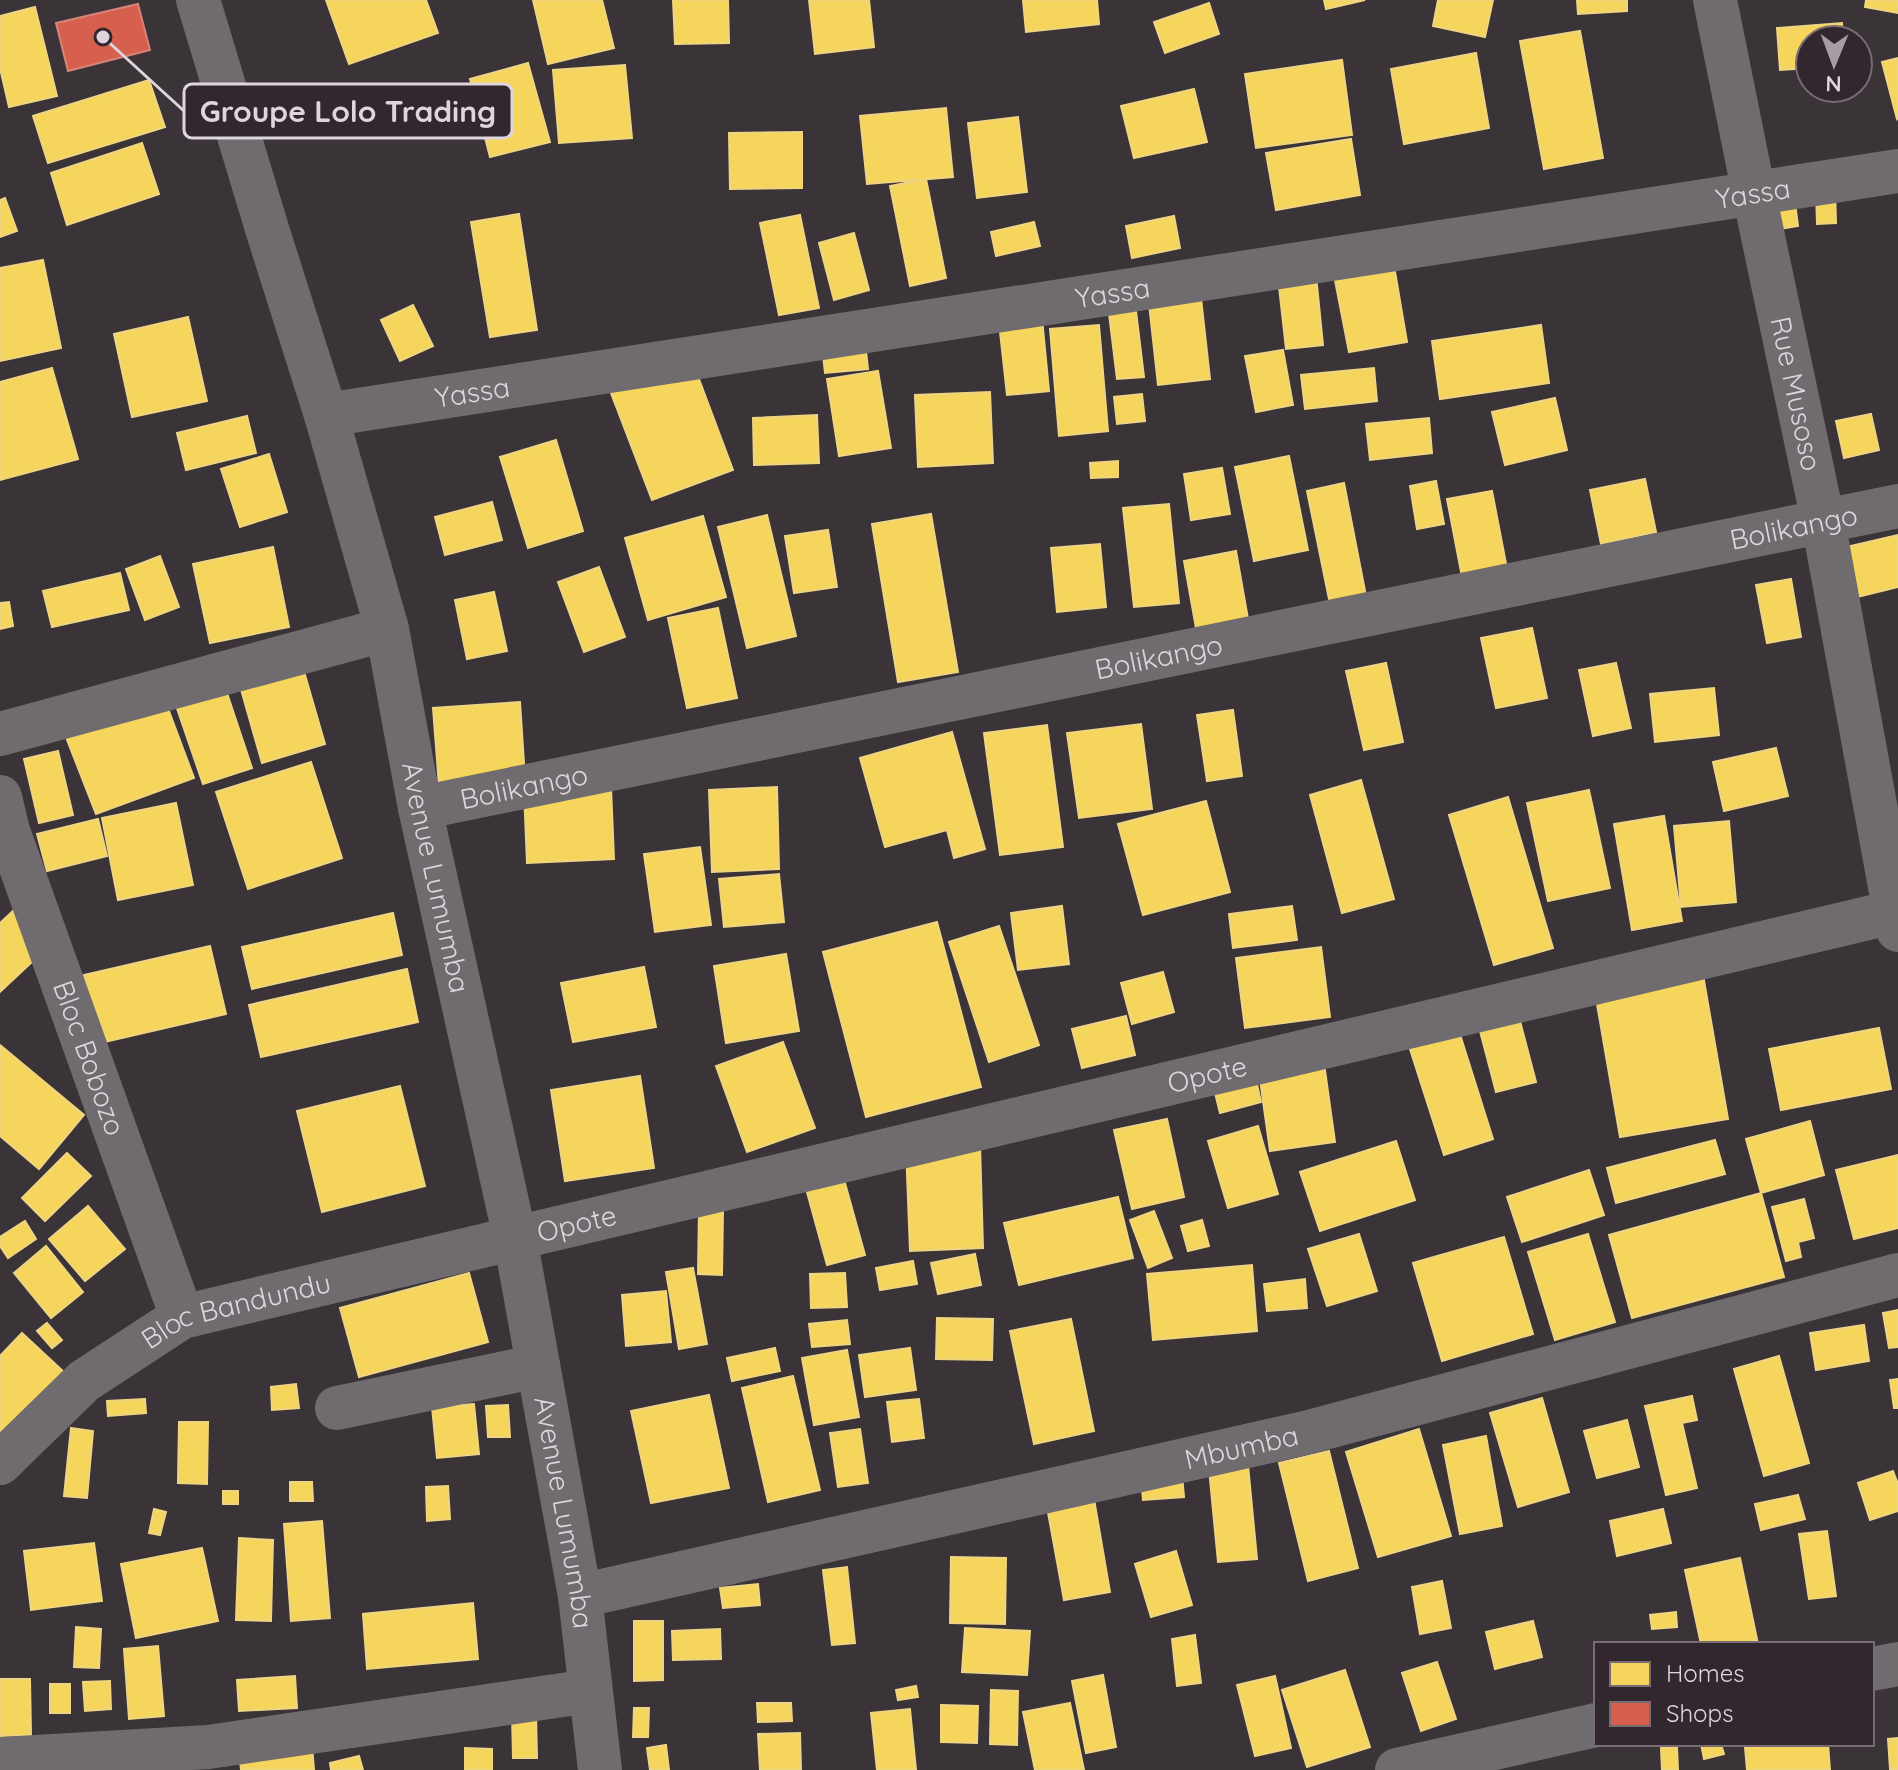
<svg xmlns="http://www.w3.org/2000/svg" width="1898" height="1770" font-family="Quicksand,sans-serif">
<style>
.homes{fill:#f6d55c;stroke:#efd582;stroke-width:2}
.shops{fill:#d6604d;stroke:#d88378;stroke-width:2}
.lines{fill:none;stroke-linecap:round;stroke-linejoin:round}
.street{stroke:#706b6e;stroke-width:44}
.labels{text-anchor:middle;stroke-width:8;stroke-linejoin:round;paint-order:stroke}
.street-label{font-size:28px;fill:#ded6dc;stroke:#32262f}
.leader{fill:none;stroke:#ded6dc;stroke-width:3}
.callout-dot{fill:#ded6dc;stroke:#32262f;stroke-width:3}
.callout{fill:#32262f;stroke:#ded6dc;stroke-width:3}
.callout-label{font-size:30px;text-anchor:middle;font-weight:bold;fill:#ded6dc}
</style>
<rect width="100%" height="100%" fill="#3a3338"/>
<path class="homes" d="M326 0H426L438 33 349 64Z
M533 0H602L614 48 548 64Z
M673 0H728L729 43 675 44Z
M809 0H869L874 47 815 54Z
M1023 0H1097L1099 24 1026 32Z
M1324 0H1365L1326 9Z
M1438 0H1493L1485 37 1433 26Z
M1577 0H1627V11L1578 14Z
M1866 0H1898V13L1865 7Z
M1209 3 1219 34 1165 53 1154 22Z
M35 7 57 96 9 107 0 68V16Z
M1842 23 1843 40H1810V68L1780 70 1777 28Z
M1580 31 1603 158 1544 169 1520 41Z
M1476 53 1489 128 1404 144 1391 69Z
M1898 58V118L1897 119 1882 62Z
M1342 60 1352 135 1256 148 1245 74Z
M528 63 550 142 490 157 470 79Z
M625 65 632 138 559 143 553 70Z
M149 80 165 127 48 163 33 116Z
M1194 89 1207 142 1134 158 1121 106Z
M946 108 953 177 867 184 860 116Z
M1018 117 1027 192 977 198 968 123Z
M802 132V188L730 189 729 133Z
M1351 139 1360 195 1276 210 1266 153Z
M142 143 159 194 67 225 51 173Z
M926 179 946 278 910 286 890 186Z
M1835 189 1836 223 1817 224 1816 191Z
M1794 195 1798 226 1779 229 1775 197Z
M5 198 17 231 0 237V200Z
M519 214 537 330 490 337 471 222Z
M800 215 819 308 779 315 760 223Z
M1174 216 1180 248 1132 258 1126 226Z
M1034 222 1040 246 996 256 991 232Z
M854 233 869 290 834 300 819 243Z
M1392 254 1407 342 1349 352 1332 265Z
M43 260 61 348 0 361V268Z
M1315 265 1323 345 1286 349 1277 269Z
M1200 289 1210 379 1158 385 1148 295Z
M413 305 433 346 400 361 381 320Z
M1136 311 1144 377 1117 379 1109 314Z
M188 317 207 401 132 417 114 334Z
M1042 318 1049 391 1007 395 999 323Z
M1099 325 1108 431 1059 436 1050 329Z
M1541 325 1549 383 1440 399 1432 341Z
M865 342 868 369 825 373 822 346Z
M1283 350 1293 405 1256 412 1245 356Z
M693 363 733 470 652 500 611 393Z
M52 368 78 459 0 480V382Z
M1374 368 1377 401 1305 409 1301 375Z
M878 371 891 448 839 456 827 379Z
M990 392 993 463 918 467 915 395Z
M1142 394 1145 421 1117 424 1114 397Z
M1555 398 1567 450 1505 465 1492 412Z
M1871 414 1879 450 1844 458 1836 421Z
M817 415 819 463 754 465 753 418Z
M247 416 256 453 186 470 177 433Z
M1429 418 1432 453 1370 460 1366 424Z
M556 440 583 531 528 548 500 457Z
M269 454 287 512 240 527 221 469Z
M1289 456 1308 550 1254 561 1235 467Z
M1118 461V477L1091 478 1090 463Z
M1222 468 1230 514 1191 520 1184 474Z
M1645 479 1656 532 1601 544 1590 490Z
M1436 481 1444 524 1417 529 1410 486Z
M1344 483 1366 596 1330 604 1307 491Z
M1492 491 1508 574 1463 582 1447 499Z
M492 502 502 540 445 555 435 517Z
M1169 504 1179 603 1134 607 1123 508Z
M931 514 958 672 898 682 872 524Z
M767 515 796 636 747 648 718 527Z
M703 516 726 597 648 620 625 538Z
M828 530 837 587 794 593 785 536Z
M1898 535V587L1841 601 1829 551Z
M1100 544 1106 607 1057 612 1051 548Z
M273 547 289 627 210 643 193 564Z
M1236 551 1248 619 1196 628 1184 561Z
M160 556 179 607 145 620 126 569Z
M599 567 625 637 584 652 558 582Z
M120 573 129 610 52 627 43 591Z
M1791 579 1801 637 1767 643 1756 585Z
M494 592 507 651 467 659 455 600Z
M9 602 13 626 0 629V603Z
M718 608 737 698 687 708 668 618Z
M1532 628 1547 698 1496 708 1481 638Z
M301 661 325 744 262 763 238 679Z
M1386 663 1403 742 1364 750 1346 671Z
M1616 663 1631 728 1593 736 1579 670Z
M222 678 252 768 203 784 172 694Z
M1714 688 1719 735 1655 742 1650 694Z
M163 695 194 778 96 814 64 732Z
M520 702 525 779 439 786 433 708Z
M1233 710 1242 776 1207 781 1197 715Z
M1141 724 1152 809 1079 818 1067 733Z
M1047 725 1063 847 1000 855 984 733Z
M952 732 985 849 954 858 947 830 885 847 860 758Z
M1776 748 1788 796 1724 811 1713 762Z
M58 751 73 815 39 823 24 759Z
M311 762 342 858 248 889 216 792Z
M1361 780 1394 899 1342 913 1310 795Z
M611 787 614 859 527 863 524 791Z
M777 787 779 869 712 872 709 790Z
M1589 790 1610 888 1548 901 1527 803Z
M1508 797 1553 948 1494 965 1449 815Z
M1206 801 1230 892 1143 915 1118 824Z
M176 803 193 885 118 900 102 818Z
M1664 816 1682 921 1632 930 1614 824Z
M98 819 107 856 47 871 37 834Z
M1729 821 1736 902 1681 907 1674 826Z
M700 847 711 925 655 932 644 854Z
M779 874 784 922 724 927 719 879Z
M1062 906 1069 964 1018 970 1011 913Z
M1292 906 1297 940 1233 948 1229 914Z
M14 910 48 947 0 992V923Z
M393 913 402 955 252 989 242 947Z
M937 922 981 1087 866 1117 823 952Z
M999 926 1039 1045 989 1062 949 942Z
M210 946 226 1014 100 1043 84 975Z
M1321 947 1330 1017 1245 1028 1236 958Z
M786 954 799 1031 726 1043 714 966Z
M644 967 656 1027 573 1042 561 983Z
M407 969 418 1022 261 1057 249 1005Z
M1702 969 1728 1119 1620 1137 1594 987Z
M1163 972 1174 1012 1132 1024 1121 983Z
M1515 1002 1536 1082 1496 1092 1475 1012Z
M1126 1016 1135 1055 1082 1068 1072 1029Z
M1458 1028 1493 1139 1444 1155 1408 1043Z
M1879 1028 1891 1089 1781 1110 1769 1049Z
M783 1042 815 1128 747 1152 716 1066Z
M0 1045 84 1115 39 1169 0 1136Z
M1323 1056 1335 1142 1270 1151 1258 1065Z
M1254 1071 1261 1102 1220 1113 1212 1081Z
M640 1076 654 1168 565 1181 551 1090Z
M400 1086 425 1186 322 1212 297 1111Z
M1167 1119 1184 1197 1132 1209 1114 1130Z
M1810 1121 1824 1175 1761 1193 1746 1139Z
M1258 1126 1278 1194 1228 1208 1208 1141Z
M1715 1140 1725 1174 1616 1203 1607 1168Z
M1396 1141 1415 1200 1320 1231 1300 1172Z
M980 1145 983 1248 910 1251 906 1148Z
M67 1153 91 1176 45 1221 22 1198Z
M1898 1155V1228L1854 1239 1836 1170Z
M840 1165 865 1255 827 1265 802 1174Z
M1589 1170 1604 1215 1522 1242 1507 1197Z
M1761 1193 1784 1277 1632 1318 1609 1235Z
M1118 1197 1133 1258 1019 1285 1004 1223Z
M1804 1199 1814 1238 1798 1242 1801 1257 1786 1261 1772 1207Z
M88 1206 125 1249 85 1281 49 1239Z
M699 1209H723L722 1275 698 1274Z
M1154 1211 1172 1258 1148 1268 1130 1220Z
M1202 1220 1209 1246 1188 1251 1181 1226Z
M25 1221 36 1239 8 1258 0 1246V1237Z
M1359 1234 1377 1291 1327 1306 1308 1249Z
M1588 1234 1615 1322 1555 1340 1528 1252Z
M1504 1237 1533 1334 1442 1361 1413 1263Z
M46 1246 83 1292 51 1318 14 1273Z
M975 1254 981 1285 938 1294 931 1263Z
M913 1261 917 1284 880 1290 876 1268Z
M1252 1265 1257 1331 1153 1340 1147 1274Z
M693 1268 707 1344 679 1349 666 1272Z
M469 1273 488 1342 359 1377 340 1308Z
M845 1273 847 1307 811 1308 810 1274Z
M1305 1279 1307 1308 1267 1311 1264 1284Z
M666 1291 671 1342 626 1346 622 1295Z
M1898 1310V1347L1889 1348 1883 1313Z
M937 1318 993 1319 992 1360 936 1359Z
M1071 1319 1094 1431 1034 1444 1010 1331Z
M847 1320 850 1344 812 1347 809 1324Z
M47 1323 62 1340 52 1348 37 1331Z
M1864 1325 1869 1361 1816 1370 1810 1333Z
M22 1333 65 1373 0 1442V1356Z
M775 1348 780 1371 732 1381 727 1358Z
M910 1348 916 1390 865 1397 859 1355Z
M847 1350 859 1417 814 1425 802 1358Z
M1779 1356 1809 1463 1764 1476 1734 1369Z
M793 1376 820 1490 768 1502 742 1388Z
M1898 1379V1408H1894L1890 1380Z
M296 1384 299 1408 272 1410 271 1387Z
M709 1395 729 1488 651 1503 631 1411Z
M1692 1396 1697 1420 1682 1423 1697 1488 1666 1495 1645 1406Z
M1542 1398 1569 1492 1518 1507 1490 1413Z
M145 1399 146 1413 108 1416 107 1401Z
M919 1399 924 1438 892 1442 887 1402Z
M474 1404 479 1454 437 1458 432 1407Z
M508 1405 510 1437H488L486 1406Z
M1627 1420 1639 1467 1597 1478 1584 1431Z
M179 1422H208L207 1484 178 1483Z
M71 1428 93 1431 87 1498 64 1496Z
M860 1429 868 1483 838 1487 830 1433Z
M1419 1429 1451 1536 1378 1557 1346 1452Z
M1486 1436 1502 1526 1460 1534 1443 1445Z
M1329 1451 1358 1568 1308 1581 1279 1463Z
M1248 1465 1257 1559 1218 1562 1209 1469Z
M1893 1471 1898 1484V1511L1870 1520 1858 1483Z
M1182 1475 1184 1497 1143 1500 1141 1478Z
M290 1482H312L313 1501H290Z
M448 1486 450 1519 427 1521 426 1487Z
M223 1491H238V1504H223Z
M1798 1495 1805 1519 1761 1530 1755 1504Z
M1094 1499 1110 1592 1064 1600 1047 1507Z
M154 1509 166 1512 160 1535 149 1533Z
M1663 1509 1671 1543 1617 1556 1610 1521Z
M322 1521 330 1618 291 1621 284 1524Z
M1827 1531 1836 1596 1809 1599 1799 1534Z
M239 1538 273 1540 271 1621 236 1620Z
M94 1543 102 1601 31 1610 24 1551Z
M202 1548 218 1621 136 1638 121 1564Z
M1176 1551 1192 1605 1151 1617 1135 1564Z
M951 1557 1006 1558 1005 1624 950 1623Z
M1740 1558 1758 1644H1701L1685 1570Z
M847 1567 855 1643 832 1645 823 1570Z
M1442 1581 1451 1628 1420 1634 1412 1587Z
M758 1584 760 1605 723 1608 720 1588Z
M473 1603 478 1659 367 1669 363 1614Z
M1676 1612 1677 1627 1652 1629 1650 1615Z
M634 1621H663V1680L634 1681Z
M1533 1621 1542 1657 1495 1669 1486 1632Z
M76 1627 101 1629 99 1668 74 1667Z
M965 1628 1030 1631 1027 1675 962 1672Z
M720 1629 721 1659 673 1660 672 1631Z
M1195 1635 1201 1683 1177 1686 1172 1639Z
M158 1646 164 1716 129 1719 124 1649Z
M1437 1662 1456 1719 1421 1731 1402 1673Z
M1345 1670 1370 1747 1307 1767 1282 1690Z
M1103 1675 1116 1747 1086 1753 1072 1681Z
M295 1676 297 1708 239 1711 237 1680Z
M1275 1676 1291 1748 1255 1756 1237 1685Z
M0 1679H30L31 1735 0 1736Z
M110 1681 111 1709 85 1711 83 1682Z
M50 1684H70V1713H50Z
M916 1686 918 1697 898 1700 896 1690Z
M991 1690 1018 1691 1017 1745 990 1744Z
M757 1703H791L792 1721 758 1722Z
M1070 1703 1084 1770H1035L1023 1712Z
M941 1705 978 1706 977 1743 941 1742Z
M634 1708H649L648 1737H633Z
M910 1709 916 1770H877L871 1713Z
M512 1713H536L537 1758H513Z
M800 1733 801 1770H760L758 1734Z
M1898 1738V1769H1890L1888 1739Z
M1701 1744H1721L1724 1754 1704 1759Z
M1796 1744H1828L1830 1770H1747L1745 1747Z
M312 1745 314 1770H241L239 1751Z
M666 1745 669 1770H650L647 1748Z
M1677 1747 1678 1770H1662L1661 1748Z
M465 1748 492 1749V1770H465Z
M359 1756 363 1770H331L330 1763Z"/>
<path class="shops" d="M138 4 150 50 68 71 56 23Z"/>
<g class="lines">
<g class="street">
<path id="s1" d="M198 0 268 232 326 415 387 629 420 808 515 1238 580 1596 600 1770"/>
<path id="s2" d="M1715 0 1754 194 1823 521 1898 930"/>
<path id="s3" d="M326 415 1898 171"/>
<path d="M0 734 387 629"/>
<path id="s4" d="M0 797 8 831 182 1317"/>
<path id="s5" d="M420 808 1898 506"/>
<path d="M337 1408 538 1366"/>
<path id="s6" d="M0 1463 84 1381 182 1317 1898 911"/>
<path id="s7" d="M580 1596 1305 1433 1898 1275"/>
<path d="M1872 1669 1898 1664"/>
<path d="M0 1759 208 1747 590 1691"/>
<path d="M1397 1770 1596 1725"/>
</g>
</g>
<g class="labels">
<g class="street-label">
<text dy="10" stroke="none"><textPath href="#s3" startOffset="1444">Yassa</textPath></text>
<text dy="10" stroke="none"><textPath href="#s3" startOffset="796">Yassa</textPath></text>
<text dy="10" stroke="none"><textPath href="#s3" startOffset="148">Yassa</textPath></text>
<text dy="10" stroke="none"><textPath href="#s2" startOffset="402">Rue Musoso</textPath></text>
<text dy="10" stroke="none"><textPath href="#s5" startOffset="1402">Bolikango</textPath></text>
<text dy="10" stroke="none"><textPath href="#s5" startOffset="754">Bolikango</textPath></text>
<text dy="10" stroke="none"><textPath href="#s5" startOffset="106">Bolikango</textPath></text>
<text dy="10" stroke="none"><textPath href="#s1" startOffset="910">Avenue Lumumba</textPath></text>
<text dy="10" stroke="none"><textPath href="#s4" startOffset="276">Bloc Bobozo</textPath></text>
<text dy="10" stroke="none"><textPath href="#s6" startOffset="1288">Opote</textPath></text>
<text dy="10" stroke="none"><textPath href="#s6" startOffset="640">Opote</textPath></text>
<text dy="10" stroke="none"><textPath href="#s6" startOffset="288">Bloc Bandundu</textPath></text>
<text dy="10" stroke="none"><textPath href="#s7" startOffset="678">Mbumba</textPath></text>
<text dy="10" stroke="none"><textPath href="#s1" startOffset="1558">Avenue Lumumba</textPath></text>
</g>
</g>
<path class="leader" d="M103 37L184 111"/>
<circle class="callout-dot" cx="103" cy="37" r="8"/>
<rect class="callout" x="184" y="84" width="328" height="54" rx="8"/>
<g class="callout-label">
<text x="348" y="122">Groupe Lolo Trading</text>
</g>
<rect x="1594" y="1642" width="280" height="104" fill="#32262f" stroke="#776c74" stroke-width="2"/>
<rect x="1610" y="1662" width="40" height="24" fill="#f6d55c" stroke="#776c74" stroke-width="2"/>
<text x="1666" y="1682" font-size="24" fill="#ded6dc">Homes</text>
<rect x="1610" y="1702" width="40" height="24" fill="#d6604d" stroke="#776c74" stroke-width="2"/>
<text x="1666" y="1722" font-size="24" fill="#ded6dc">Shops</text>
<g transform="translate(1834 64) rotate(181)"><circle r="38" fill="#32262f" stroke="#776c74" stroke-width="2"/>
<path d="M0-6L14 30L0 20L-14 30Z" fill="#a59da3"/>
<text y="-12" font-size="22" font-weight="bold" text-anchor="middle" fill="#ded6dc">N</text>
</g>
</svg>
